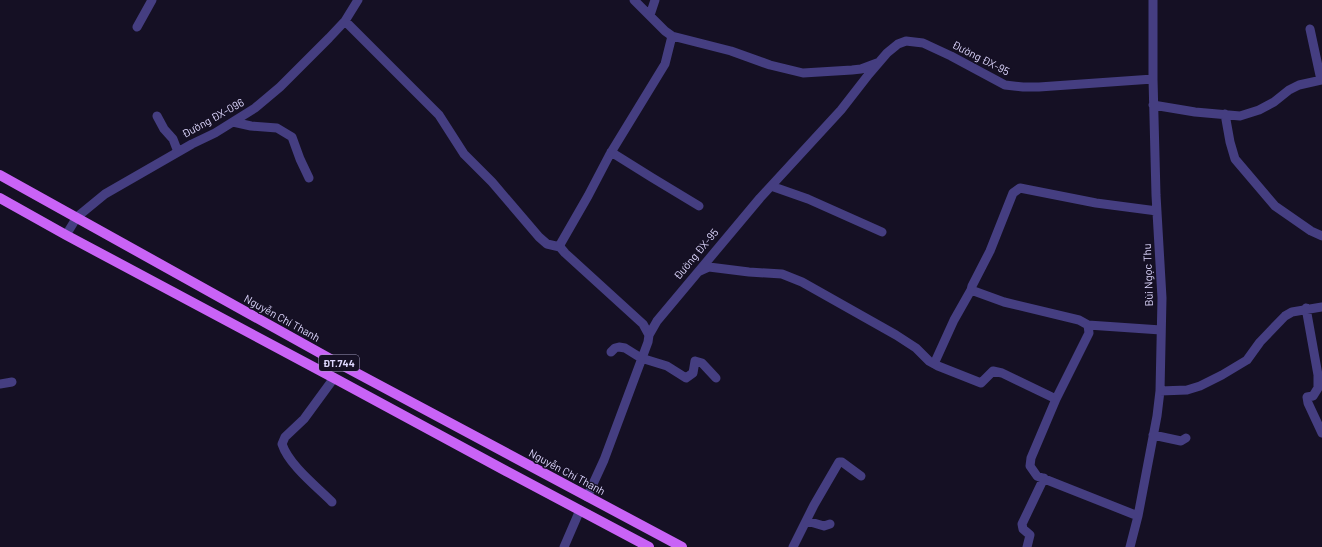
<svg xmlns="http://www.w3.org/2000/svg" width="1322" height="547" font-family="Barlow,sans-serif">
<style>
.lines{fill:none;stroke-linecap:round;stroke-linejoin:round}
.minor{stroke:#453e81;stroke-width:9}
.major{stroke:#c963f6;stroke-width:10}
.labels{text-anchor:middle;stroke-width:3;stroke-linejoin:round;paint-order:stroke}
.shield{fill:#151024;stroke:#a19bbc;stroke-width:1}
.shield-label{font-size:10px;font-weight:bold;fill:#ddd6fd}
.street-label{font-size:11px;fill:#ddd6fd;stroke:#151024}
</style>
<rect width="100%" height="100%" fill="#151024"/>
<g class="lines">
<path class="minor" d="M634 0 665 31 672 36 731 51 770 65 803 73 852 70 861 69 877 63
M650 15 655 0
M345 21 439 115 464 154 492 182 539 237 547 244 560 247
M137 27 152 0
M1310 29 1321 80
M1153 105 1195 112 1240 116 1259 110 1274 102 1289 90 1299 85 1322 80
M1225 114 1230 142 1235 159 1275 206 1311 231 1322 236
M157 116 164 129 173 139 178 152
M233 122 251 126 277 128 292 137 300 159 309 178
M611 152 651 177 699 206
M771 186 808 199 882 232
M66 235 77 217 105 194 192 144 215 133 255 108 280 87 329 38 345 21 358 0
M698 272 709 267 749 272 782 274 802 282 896 335 916 348 929 361 938 366 981 383 993 371 1002 373 1056 399
M1306 308 1318 375V388L1313 396 1307 397 1308 403 1322 433
M1088 325 1161 330
M649 335 643 324 565 253 560 247 561 243 588 196 610 154 665 64 672 36
M611 352 615 348 619 347 625 348 641 358 667 366 686 378 693 373 695 361 702 363 716 378
M934 364 954 320 971 290
M0 384 12 382
M1160 391 1187 390 1200 386 1222 375 1247 360 1260 342 1285 316 1292 312 1322 307
M1153 435 1181 441 1186 438
M587 497 604 460 648 342 649 335 657 321 760 198 841 110 869 74 887 53 898 44 906 41 923 43 951 56 1005 85 1023 87H1039L1153 79
M332 502C316 486 289 465 282 444L285 437 304 419 334 378
M1138 516 1037 476 1030 466 1031 458 1056 399 1089 333 1088 325 1079 320 1004 302 971 290 972 286 990 251 1013 193 1020 188 1096 203 1157 211
M807 521 824 526 830 524
M564 547 580 510
M793 547 814 505 839 462H842L861 476
M1027 547 1030 535 1023 529 1022 524 1044 478
M1130 547 1138 516 1157 416 1160 391 1162 298 1156 195 1153 79V0"/>
<path class="major" d="M0 175 336 362 682 547
M0 198 66 235 334 378 506 471 649 547"/>
</g>
<g class="labels">
<rect class="shield" x="319" y="355" width="40" height="16" rx="3"/>
<g class="shield-label">
<text x="339" y="367">ĐT.744</text>
</g>
<g class="street-label">
<text transform="translate(981 58) rotate(27)" y="4">Đường ĐX-95</text>
<text transform="translate(213 118) rotate(-29)" y="4">Đường ĐX-096</text>
<text transform="translate(696 254) rotate(-50)" y="4">Đường ĐX-95</text>
<text transform="translate(1148 275) rotate(-92)" y="4">Bùi Ngọc Thu</text>
<text transform="translate(282 318) rotate(29)" y="4">Nguyễn Chí Thanh</text>
<text transform="translate(567 472) rotate(28)" y="4">Nguyễn Chí Thanh</text>
</g>
</g>
</svg>
